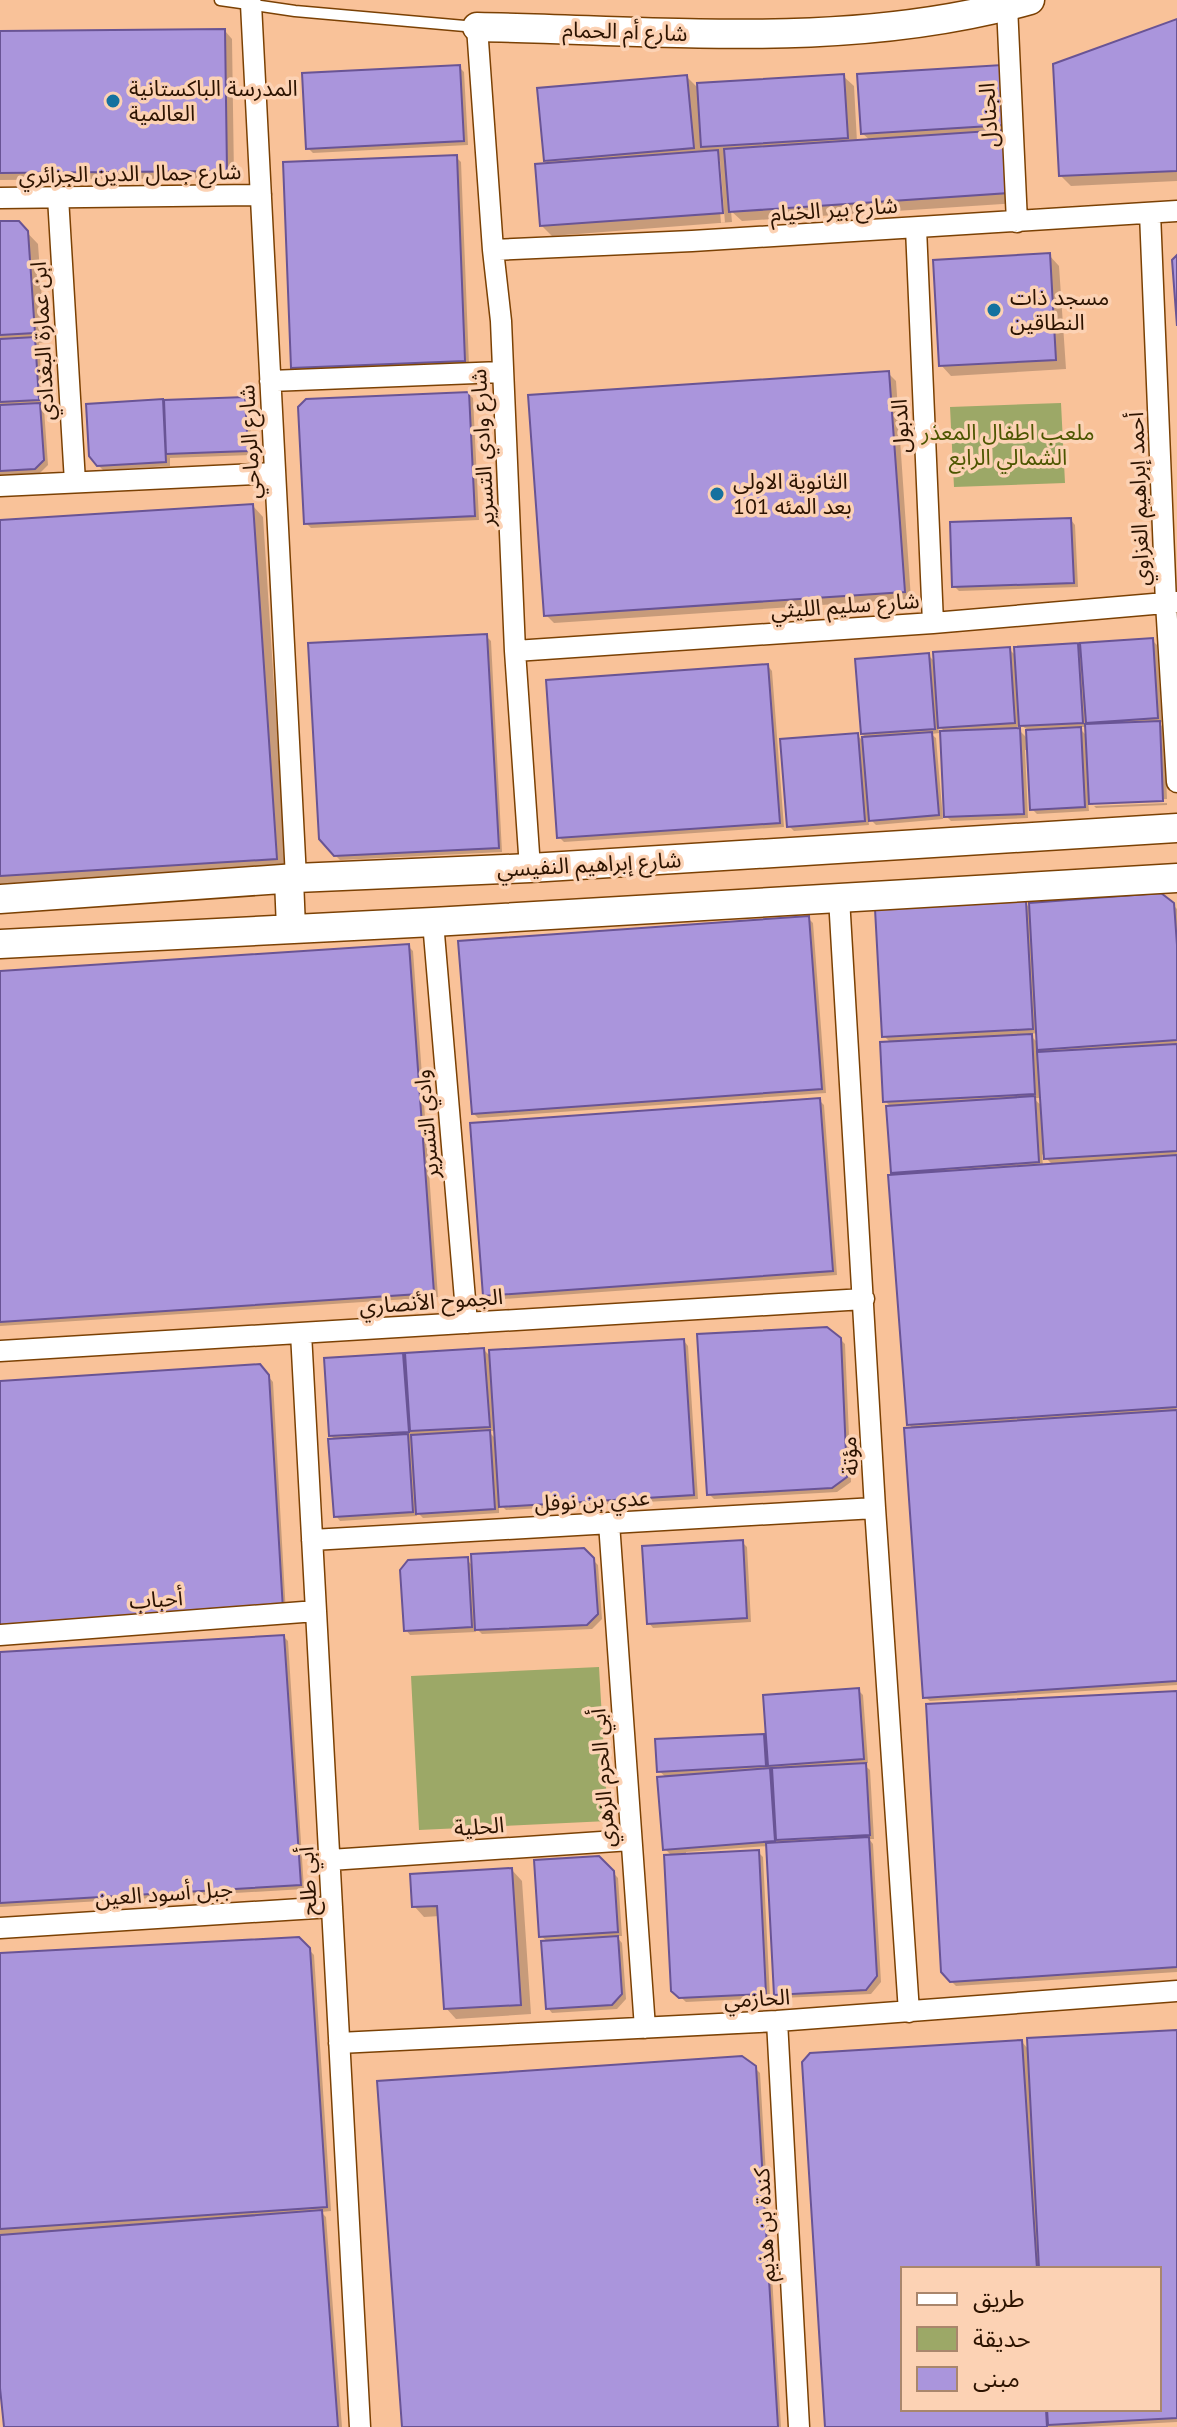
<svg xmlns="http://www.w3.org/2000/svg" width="1177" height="2427" font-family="'PT Sans','Noto Sans Arabic',sans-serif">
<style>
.green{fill:#9ca867}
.shadow{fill:#0003;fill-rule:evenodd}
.building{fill:#aa95dc;stroke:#695495;stroke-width:2}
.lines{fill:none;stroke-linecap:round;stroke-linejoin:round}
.lane-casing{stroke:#7b4104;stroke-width:13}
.street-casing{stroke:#7b4104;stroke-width:23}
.secondary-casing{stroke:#7b4104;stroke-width:31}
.lane{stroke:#fff;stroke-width:10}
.street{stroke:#fff;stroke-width:20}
.secondary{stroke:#fff;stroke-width:28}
.poi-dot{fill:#14719f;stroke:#fcd2b4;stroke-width:3}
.labels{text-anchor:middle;stroke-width:7;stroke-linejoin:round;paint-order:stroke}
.street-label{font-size:22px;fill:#2c1300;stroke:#fcd2b4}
.poi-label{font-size:22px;fill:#2c1300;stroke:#fcd2b4;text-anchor:start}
.park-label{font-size:22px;fill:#4c5600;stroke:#fcd2b4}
</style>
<rect width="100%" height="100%" fill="#f9c299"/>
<path class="green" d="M1061 403 1065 483 954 487 950 407Z
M599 1667 608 1821 419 1830 411 1676Z"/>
<path class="shadow" d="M1177 21V181L1071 186 1061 176Z
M225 31 232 39 234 178 0 180V33Z
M459 67 464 72 468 145 313 153 308 148Z
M1001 67 1018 203 742 221 731 211 732 222 552 236 542 226 550 164 545 160 687 77 700 90 843 76 854 86 857 142 871 141 863 134ZM716 160H720L725 223H721Z
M456 157 461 162 469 365 298 372 293 367Z
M0 223H18L38 244 45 342 39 343 43 404H39L44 409 48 465 40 473 0 475Z
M1049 255 1059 266 1066 369 951 376 941 365Z
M888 373 896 381 911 599 554 623 546 615Z
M468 394 473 398 479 520 311 528 306 523Z
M244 399 249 404 252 455 170 458V466L103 470 98 465 88 406Z
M253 506 263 517 286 868 0 886V522Z
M1071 520 1075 525 1078 587 959 591 954 586Z
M486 636 491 641 502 852 340 860 335 855Z
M1152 640 1157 645 1162 722 1159 723 1164 728 1167 799 1093 802V805L1088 801 1089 811 1037 814 1032 809 1029 750H1025L1028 818 951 821 946 816V733L938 725 939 733 931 734 936 738 943 819 876 825 868 817 869 825 794 831 789 826 857 735 865 743 868 739 862 734 928 655 936 663 1009 649 1017 657 1077 645 1083 651ZM1022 726 1028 730V739L1016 727ZM1078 727H1087V736Z
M768 666 772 671 784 827 564 842 559 837Z
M1167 803V805L1096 808 1094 806Z
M1025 903 1031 909 1173 905 1177 909V1685L930 1701 925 1697 913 1429 909 1424 898 1176 893 1172 892 1108 885 1101 891 1043 884 1036ZM1038 1033V1043L1029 1034ZM1033 1098H1042L1043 1107ZM1042 1154 1054 1166H1043Z
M808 918 813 923 826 1093 478 1118 473 1113Z
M408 946 413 951 438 1297 0 1326V973Z
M819 1100 824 1105 837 1275 489 1300 485 1295Z
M840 1339 845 1344 851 1482 837 1492 714 1499 709 1494Z
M684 1341 688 1346 698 1499 506 1510 499 1503V1513L423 1518 416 1511 417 1516 340 1521 336 1516V1440L331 1436 402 1355 408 1360 484 1350 492 1358ZM488 1431H496L497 1440Z
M264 1371 273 1382 286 1614 0 1383Z
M742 1542 747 1547 751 1622 653 1628 649 1623Z
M583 1550 598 1565 602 1619 592 1629 482 1634 475 1627 476 1632 410 1635 406 1630 467 1560 473 1566Z
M284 1637 288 1641 304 1889 0 1907V1654Z
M858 1690 863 1695 868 1763 863 1764 870 1770 874 1839H869L873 1844 881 1982 871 1994 781 1998 776 1994 768 1846 686 1852V1856L758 1852 763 1857 770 1998 686 2002 673 1990V1857L665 1849 667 1778 659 1771 763 1736 768 1742Z
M1177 1693V1972L956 1986 951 1981Z
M599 1858 618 1878 622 1936H616L622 1943 626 1999 617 2009 552 2013 548 2008V1942L541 1936Z
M512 1870 522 1881 531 2014 456 2019 446 2008 440 1916 424 1917 414 1906Z
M299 1939 314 1955 331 2211 321 2212 326 2217 342 2427H6L0 2368V1955Z
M1177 2032V2422L1083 2427H827L804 2063 1022 2042 1029 2050ZM903 2269H1159V2409H903Z
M755 2068 760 2073 781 2427H404Z"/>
<path class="building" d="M1177 19V171L1059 176 1053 64Z
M225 29 227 171 0 173V31Z
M460 65 464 141 306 149 302 73Z
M1002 65 1006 125 861 134 857 74Z
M844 74 848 138 701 147 697 83Z
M687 75 694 148 544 161 537 88Z
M1004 130 1009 193 729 212 724 149Z
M718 150 723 213 540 226 535 164Z
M457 155 465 361 291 368 283 162Z
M0 221H19L28 231 35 333 0 335Z
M1050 253 1056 360 939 366 933 260Z
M1177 255V326L1172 260Z
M35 337 39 400 0 402V339Z
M889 371 905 592 544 616 528 395Z
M469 392 475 516 304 524 298 407 306 399Z
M245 397 248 451 166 454 164 400Z
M163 399 166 462 97 466 89 456 86 404Z
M40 403 44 460 35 469 0 471V405Z
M253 504 277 859 0 876V520Z
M1071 518 1074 583 952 587 950 522Z
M487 634 499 848 334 856 319 839 308 643Z
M1153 638 1158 718 1086 723 1080 643Z
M1078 643 1083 723 1019 726 1014 647Z
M1010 647 1015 723 938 728 933 652Z
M929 653 935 729 861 734 855 659Z
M768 664 780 823 557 838 546 680Z
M1160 721 1163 801 1089 804 1085 724Z
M1081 727 1085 807 1030 810 1026 730Z
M1020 728 1024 814 944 817 940 731Z
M932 732 939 815 869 821 862 737Z
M858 733 865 821 787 827 780 739Z
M1161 893 1174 903 1177 945V1040L1037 1050 1029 903Z
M1026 901 1033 1029 882 1037 875 909Z
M809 916 822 1089 472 1114 458 941Z
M409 944 434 1293 0 1322V971Z
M1032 1034 1035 1094 883 1102 880 1042Z
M1177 1044V1151L1044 1159 1037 1052Z
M1035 1096 1039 1162 891 1173 886 1106Z
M820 1098 833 1271 483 1296 470 1123Z
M1177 1155V1407L907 1425 888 1175Z
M827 1327 841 1338 847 1477 832 1488 707 1495 697 1334Z
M684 1339 694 1495 499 1507 489 1350Z
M484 1348 490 1427 410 1431 405 1353Z
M403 1353 409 1432 329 1436 324 1358Z
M260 1364 269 1375 283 1610 0 1625V1381Z
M1177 1410V1681L923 1698 904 1428Z
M490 1430 495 1509 416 1514 411 1435Z
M408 1434 413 1512 334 1517 328 1439Z
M743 1540 747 1618 647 1624 642 1546Z
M584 1548 594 1558 598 1614 587 1625 475 1630 471 1554Z
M468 1557 472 1627 404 1631 400 1570 408 1560Z
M284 1635 301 1885 0 1903V1652Z
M859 1688 864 1759 768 1766 763 1695Z
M1177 1691V1967L950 1982 941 1972 926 1704Z
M764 1734 766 1766 657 1772 655 1739Z
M866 1763 870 1835 776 1840 772 1768Z
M770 1768 775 1841 663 1850 657 1777Z
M869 1837 877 1976 866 1990 774 1995 766 1843Z
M759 1850 766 1994 679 1998 671 1991 664 1855Z
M599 1856 614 1871 618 1932 539 1937 534 1860Z
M512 1868 521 2005 444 2009 437 1906 412 1907 410 1874Z
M618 1936 622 1994 612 2005 546 2009 541 1941Z
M299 1937 310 1948 327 2207 0 2229V1953Z
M1177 2030V2418L1048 2425 1047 2409H1159V2269H1039L1027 2038Z
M1022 2040 1037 2269H903V2409H1046L1047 2427H825L802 2062 810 2053Z
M742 2056 756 2066 778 2427H402L377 2081Z
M322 2210 338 2427H4L0 2388V2235Z"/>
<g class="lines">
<defs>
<path id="lane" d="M220 0 295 11 476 27"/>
<path id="street" d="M251 4 296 878
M1007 6 1017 222
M477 27 493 250 501 321 515 651 530 868
M58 197 75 482
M0 198 261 195
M1150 213 1166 603 1177 782
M916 228 933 623
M493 250 692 241 1177 211
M270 381 502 372
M0 486 275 473
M515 651 933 623 1177 602
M839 898 875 1508 909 2012
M433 922 467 1323
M301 1333 360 2427
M0 1351 864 1299
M609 1523 645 2028
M312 1540 875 1508
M0 1635 316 1611
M330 1860 631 1840
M0 1928 332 1907
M777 2021 799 2427
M339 2043 777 2021 1177 1991"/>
<path id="secondary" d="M477 27C661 30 850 51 1030 0
M289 879 291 929
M0 899 296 878 530 868 1177 828
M0 944 433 922 1177 878"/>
</defs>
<use href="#lane" class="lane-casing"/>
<use href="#street" class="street-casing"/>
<use href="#secondary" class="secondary-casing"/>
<use href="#lane" class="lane"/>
<use href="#street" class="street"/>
<use href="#secondary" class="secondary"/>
</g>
<g class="poi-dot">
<circle cx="113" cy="101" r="8"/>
<circle cx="994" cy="310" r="8"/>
<circle cx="717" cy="494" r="8"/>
</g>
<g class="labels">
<g class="street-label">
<text transform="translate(625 31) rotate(2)" y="8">شارع أم الحمام</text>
<text transform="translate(988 115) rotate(-93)" y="8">الجنادل</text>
<text transform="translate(130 173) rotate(-1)" y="8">شارع جمال الدين الجزائري</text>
<text transform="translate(834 209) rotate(-4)" y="8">شارع بير الخيام</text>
<text transform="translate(42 341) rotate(-93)" y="8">ابن عمارة البغدادي</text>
<text transform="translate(900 426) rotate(-93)" y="8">الدبول</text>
<text transform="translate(249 442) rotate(-93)" y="8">شارع الرماحي</text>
<text transform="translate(482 448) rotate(-93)" y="8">شارع وادي التسرير</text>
<text transform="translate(1138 499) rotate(-92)" y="8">أحمد إبراهيم الغزاوي</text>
<text transform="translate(845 605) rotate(-4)" y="8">شارع سليم الليثي</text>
<text transform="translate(589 864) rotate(-3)" y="8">شارع إبراهيم النفيسي</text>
<text transform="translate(426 1124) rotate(-95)" y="8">وادي التسرير</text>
<text transform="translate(431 1301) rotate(-4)" y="8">الجموح الأنصاري</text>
<text transform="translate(849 1456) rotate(-93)" y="8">مؤتة</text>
<text transform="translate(592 1500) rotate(-3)" y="8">عدي بن نوفل</text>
<text transform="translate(156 1599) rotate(-4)" y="8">أحباب</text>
<text transform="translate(602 1778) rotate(-94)" y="8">أبي الحرم الزهري</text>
<text transform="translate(479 1826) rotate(-4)" y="8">الحلية</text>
<text transform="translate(307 1881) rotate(-93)" y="8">أبي طلح</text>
<text transform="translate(164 1893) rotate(-4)" y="8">جبل أسود العين</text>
<text transform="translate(757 1998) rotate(-3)" y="8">الحازمي</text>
<text transform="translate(764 2225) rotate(-93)" y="8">كندة بن هذيم</text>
</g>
<g class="poi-label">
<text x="129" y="96">المدرسة الباكستانية<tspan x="129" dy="25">العالمية</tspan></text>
<text x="1010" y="305">مسجد ذات<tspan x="1010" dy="25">النطاقين</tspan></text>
<text x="733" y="489">الثانوية الاولى<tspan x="733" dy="25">بعد المئه 101</tspan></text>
</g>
<g class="park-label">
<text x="1008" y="440">ملعب اطفال المعذر<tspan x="1008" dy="25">الشمالي الرابع</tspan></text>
</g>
</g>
<rect x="901" y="2267" width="260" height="144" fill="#fcd2b4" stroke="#a9866c" stroke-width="2"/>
<rect x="917" y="2293" width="40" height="12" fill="#ffffff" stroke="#a9866c" stroke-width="2"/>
<text x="973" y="2307" font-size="24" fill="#2c1300">طريق</text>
<rect x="917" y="2327" width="40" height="24" fill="#9ca867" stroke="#a9866c" stroke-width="2"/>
<text x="973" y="2347" font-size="24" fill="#2c1300">حديقة</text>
<rect x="917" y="2367" width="40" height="24" fill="#aa95dc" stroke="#a9866c" stroke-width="2"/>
<text x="973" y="2387" font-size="24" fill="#2c1300">مبنى</text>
</svg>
